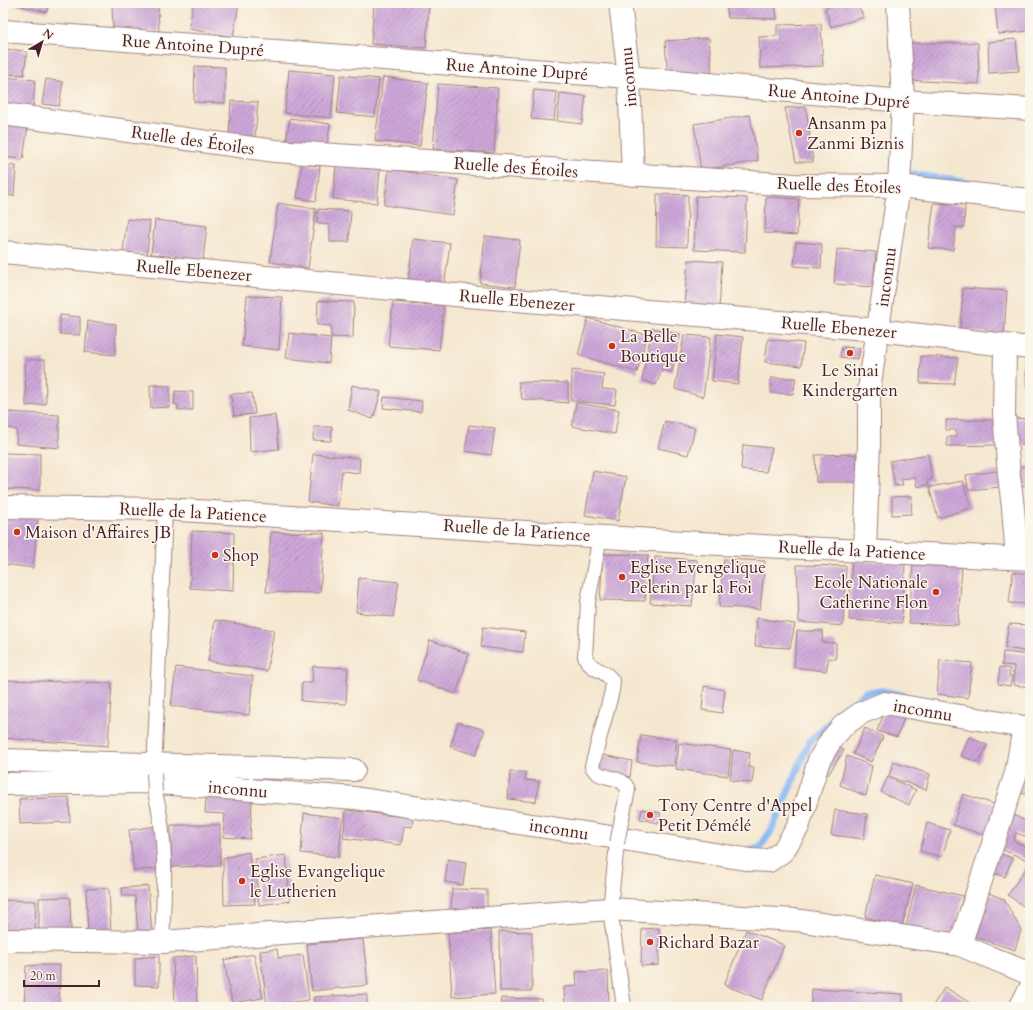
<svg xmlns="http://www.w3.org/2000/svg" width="1033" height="1010" font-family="Cardo,serif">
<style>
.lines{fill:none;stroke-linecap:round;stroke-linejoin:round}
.stream{stroke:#8abaf5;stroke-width:7}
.building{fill:url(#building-hatch)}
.lane-casing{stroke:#a0837d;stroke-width:16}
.street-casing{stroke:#a0837d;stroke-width:24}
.lane{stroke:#fff;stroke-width:14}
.street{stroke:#fff;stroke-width:22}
.lane-bridge-casing{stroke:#a0837d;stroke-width:16;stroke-linecap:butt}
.lane-bridge{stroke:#fff;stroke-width:14}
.poi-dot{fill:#c8321e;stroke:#fbf7ec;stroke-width:1.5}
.labels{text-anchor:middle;stroke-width:3;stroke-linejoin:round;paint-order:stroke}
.street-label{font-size:17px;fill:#4a1f2b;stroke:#fbf7ec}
.poi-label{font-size:17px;fill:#4a1f2b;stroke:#fbf7ec;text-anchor:start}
</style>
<defs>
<pattern id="building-hatch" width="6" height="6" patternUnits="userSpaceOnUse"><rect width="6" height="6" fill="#cda7d9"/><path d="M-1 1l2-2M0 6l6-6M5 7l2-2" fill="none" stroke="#a887b0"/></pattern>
</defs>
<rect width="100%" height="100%" fill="#fbf7ec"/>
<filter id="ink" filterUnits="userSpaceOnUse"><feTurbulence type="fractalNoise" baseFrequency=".025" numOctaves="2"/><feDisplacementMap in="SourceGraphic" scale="8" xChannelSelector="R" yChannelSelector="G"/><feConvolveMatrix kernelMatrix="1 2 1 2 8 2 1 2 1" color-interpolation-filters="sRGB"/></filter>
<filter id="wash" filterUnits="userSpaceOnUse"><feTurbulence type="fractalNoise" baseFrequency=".012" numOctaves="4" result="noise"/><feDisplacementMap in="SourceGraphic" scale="16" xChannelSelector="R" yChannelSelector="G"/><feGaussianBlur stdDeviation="0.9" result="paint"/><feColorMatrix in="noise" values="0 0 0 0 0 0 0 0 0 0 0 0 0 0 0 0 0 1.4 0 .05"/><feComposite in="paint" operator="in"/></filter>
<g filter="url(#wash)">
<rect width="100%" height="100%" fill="#f5e7cf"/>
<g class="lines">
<path class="stream" d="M910 174 969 183
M3 772 35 773
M745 852 760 847 771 831 810 741 866 692 882 691 902 695"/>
</g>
<g id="blocks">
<path class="building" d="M8 3H49L47 12Z
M112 3H158L159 31 113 33Z
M193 3H239L233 37 189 29Z
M374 3H429L426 48 371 44Z
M726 3H775L777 19 728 18Z
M839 3H856L864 17 831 27 825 8Z
M927 3H948V4L927 6Z
M1014 3H1030V31L998 34 995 5Z
M821 24 823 66 760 68 759 37 777 36V25Z
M709 38 712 77 668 80 665 41Z
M1016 39 1019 71 989 73 988 42Z
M907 43H978L979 84 904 80Z
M3 49 27 51 24 75 3 74Z
M195 66 225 67V103L194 102Z
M289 70 335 74 331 118 285 113Z
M341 75 379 79 375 117 337 113Z
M3 77 35 80 33 110 3 108Z
M383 77 428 83 420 146 375 141Z
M46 79 63 82 59 106 42 104Z
M438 84 498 88 494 153 433 149Z
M534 90 557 92 554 121 531 119Z
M560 93 586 96 582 124 557 121Z
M231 101 258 102 255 137 229 134Z
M806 107 813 162H796L785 108Z
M750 115 758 161 701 170 694 124Z
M290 118 330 124 327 146 286 140Z
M3 122 28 126 23 159 3 157Z
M302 164 320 166 316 201 297 198Z
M3 165 16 166 14 196 3 195Z
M336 165 380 169 377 203 333 199Z
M389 169 458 180 453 215 384 205Z
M657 194 688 195 687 247 656 246Z
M696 196 747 198 745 252 694 250Z
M766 197 799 199 797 235 765 233Z
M278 203 316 209 308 268 270 262Z
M934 203 965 205 964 227H956L953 250 928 248Z
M318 209 351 211 349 242H330V225L317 222Z
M127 219 150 221 147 255 123 252Z
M155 220 207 226 203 260 151 254Z
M485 236 520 240 515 287 480 283Z
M413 239 450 243 444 288 408 283Z
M796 242 822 244 821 268 794 266Z
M837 249 876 252 873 287 834 284Z
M688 260 722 262 719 309 684 306Z
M963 288 1007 291 1004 335 960 331Z
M247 296 282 297 279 350 242 346Z
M318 301 354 302 353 338 331 337V326L317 325Z
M393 302 444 306 439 350 388 346Z
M60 315 80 317V335L60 334Z
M588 318 647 335 637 372 578 355Z
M88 321 116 324 115 355 85 352Z
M652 328 680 334 672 372 662 370 656 385 642 380Z
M289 333 331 338 329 363 286 358Z
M717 334 743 337 738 384 712 381Z
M684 335 711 337 703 397 675 389Z
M768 339 804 343 801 366 765 362Z
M842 347 860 348 858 359 840 357Z
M921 356 958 358 954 384 920 383Z
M25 360H45L46 404 26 406Z
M1026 363H1030V388H1026Z
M572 370 604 374 602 389 617 390 615 405 571 401Z
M771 378H796L793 394 771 393Z
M518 382 568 383V403L522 399Z
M150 385 170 386V407L151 408Z
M352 385 381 392 373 419 348 410Z
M175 391 193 392V410H178V405L174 404Z
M252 393 255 414 234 416 231 394Z
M384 397 422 401 421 412 383 408Z
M576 403 619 410 615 434 572 426Z
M8 412 59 415V448L16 444 17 430 5 427Z
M275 415 279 449 250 452 249 418Z
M1013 418 1030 419V445H1014Z
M946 420H996V445L947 446V437H956V430H946Z
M665 421 695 428 688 455 658 448Z
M469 425 495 428 491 455 465 451Z
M314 427H332L331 441 313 440Z
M743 445 772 448 766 472 741 470Z
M3 453 40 454V490L3 489Z
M313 454 360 458 359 473 342 471 338 506 308 502Z
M856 454 857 482H816L815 455Z
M928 454 932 479 927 480 928 485 917 487 915 477 901 479 903 485 895 486 890 461Z
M1030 466V485L1021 486V476H1017L1016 467Z
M593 471 626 477 618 521 585 515Z
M998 471 1001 487 968 490 966 475Z
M963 481 971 508 938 518 929 487Z
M912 496 911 514 892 515V497Z
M3 514 38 517 33 568 3 564Z
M1021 517H1030V548H1019Z
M192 531 234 533 233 591 190 588Z
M271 532 324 533 320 593 266 592Z
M603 554 648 555 645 601 600 600Z
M655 557 697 560 692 606 650 603Z
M724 559 765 561 760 609 719 607Z
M852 561 905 563 902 623 849 620Z
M797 565 846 566 843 626 799 622Z
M913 565 962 567 958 625 909 623Z
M1013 572 1030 574V604L1009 603Z
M359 578 399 582 393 617 356 612Z
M757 618 795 624 790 648 755 646Z
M215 620 274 630 267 671 208 661Z
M1009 624 1030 625V652L1005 648Z
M483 627 525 632 523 652 481 647Z
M797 631H823L822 642 836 643V659L829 658 826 671 794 667Z
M430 640 469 654 456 694 417 680Z
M1003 652 1030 655V687L1013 685 1014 666 1002 665Z
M940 660 972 663 968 698 937 694Z
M313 666 348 668 346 704 301 701 302 683H312Z
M176 667 253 676 249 715 171 706Z
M1000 667 1010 669 1009 676H1012L1010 686 998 684Z
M3 680 112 683 108 746 3 738Z
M704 686 725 690 722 713 702 710Z
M885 711 905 715 897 737 877 731Z
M458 722 485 730 476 755 450 747Z
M865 728 883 737 871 762 853 754Z
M641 735 677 740 674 766 637 762Z
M969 737 987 745 979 763 961 756Z
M679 743 731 750 728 776 676 769Z
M834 744 844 750 828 775 818 769Z
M733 750 750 753 748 767H754L752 783 730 780Z
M598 754 632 761 630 777 596 769Z
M847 756 872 766 866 796 840 785Z
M893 762 930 774 926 790 889 776Z
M1022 767 1030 769V795L1016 792Z
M510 772H526L525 780 539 781 536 802 508 799Z
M888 777 916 790 909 805 881 792Z
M963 794 1000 806 991 837 953 825Z
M69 797 70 822 20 824 19 799Z
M206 798 252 801 250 839 223 837 225 814 205 813Z
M642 809 661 813 658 823 640 819Z
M346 810 413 818 412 827 404 826 401 845 343 838Z
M835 810 867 814 864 839 831 835Z
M1007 812 1030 823V838L1016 833 1014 841 1030 849V861L996 847Z
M304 813 342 818 339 857 301 853Z
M927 823 950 830 942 857 920 851Z
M171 825H220V866L171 867Z
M157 826 162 868 134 871 129 830Z
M994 851 1012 858 1005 877 987 870Z
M249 852 255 904 224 905 223 858Z
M286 855 290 901 259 905 255 859Z
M448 859 466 862 463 885 445 882Z
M1028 865 1030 866V911L1008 895Z
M875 875 913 884 902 926 865 917Z
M916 885 963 896 953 937 906 927Z
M148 886 152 933 138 934 135 896H123L122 888Z
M109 888 111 935 88 936 86 889Z
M452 889 487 890V910L451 909Z
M988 893 1004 899 1021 930 1015 950 975 937Z
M70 897 71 932H39V898Z
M3 900 36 901 35 931 3 932Z
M659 928V965L641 966 642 929Z
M491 930 495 994 452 997 448 933Z
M746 930 784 945 762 1000 724 985Z
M499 931 532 932V991H500Z
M363 939 368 985 312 991 307 944Z
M277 949 278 958 303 955 309 1000 267 1005 260 951Z
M254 954 263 998 232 1003 224 960Z
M159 956V986L135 985V958Z
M196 956 197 1007H175L173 958Z
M41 965H60L59 1007H24L26 966Z
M608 971 609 1007H565L564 987 577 986 576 972Z
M945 987 976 1007H932Z
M812 989 903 994V1007H811Z
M367 994V1007H314V997Z
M501 998 542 999V1007H501Z
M492 1004V1007H448V1006Z"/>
</g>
</g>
<g filter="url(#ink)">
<use href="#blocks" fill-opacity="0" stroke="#a0837d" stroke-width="1"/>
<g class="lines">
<defs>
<path id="lane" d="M600 536 588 602 585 656C590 672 605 668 613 682L612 691 592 766C598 782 623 773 628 790L622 818
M154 773 165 509
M155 792C168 841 164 892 162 942
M617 843 610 909 624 1007
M1016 1007 1030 980"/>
<path id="street" d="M620 3 629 77 633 175
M3 31 629 77 903 101 1030 109
M3 114 275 151 795 185 899 186 1030 200
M3 252 455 295 878 330 1030 348
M1005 346 1004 414 1009 475 1013 508 1017 558
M3 507 165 509 700 543 1030 559
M865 551 869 443V390L899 186 903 101 898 3
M3 760 354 770
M3 784 145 782 355 798 611 837 751 860 769 861 783 851 798 827 819 760 831 740 843 726 861 713 885 703 1024 727 1030 726
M3 940 162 942 610 909 796 920 960 945 1030 974
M960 945 1016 773 1024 727"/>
</defs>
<use href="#lane" class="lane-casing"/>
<use href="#street" class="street-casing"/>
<use href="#lane" class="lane"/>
<use href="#street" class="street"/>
<defs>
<path id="lane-bridge" d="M154 773 155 792
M617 843 622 818"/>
</defs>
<use href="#lane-bridge" class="lane-bridge-casing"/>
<use href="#lane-bridge" class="lane-bridge"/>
</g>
</g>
<g class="poi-dot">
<circle cx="799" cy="133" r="4"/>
<circle cx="612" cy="346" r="4"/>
<circle cx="850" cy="353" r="4"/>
<circle cx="17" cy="532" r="4"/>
<circle cx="215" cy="555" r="4"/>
<circle cx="622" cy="577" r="4"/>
<circle cx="936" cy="592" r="4"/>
<circle cx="650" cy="815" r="4"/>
<circle cx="242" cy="881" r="4"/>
<circle cx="650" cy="942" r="4"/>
</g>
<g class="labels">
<g class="street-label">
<text transform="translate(193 45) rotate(4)" y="6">Rue Antoine Dupré</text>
<text transform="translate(517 69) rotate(4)" y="6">Rue Antoine Dupré</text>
<text transform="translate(628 77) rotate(-95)" y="6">inconnu</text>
<text transform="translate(839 96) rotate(5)" y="6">Rue Antoine Dupré</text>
<text transform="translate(193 140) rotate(8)" y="6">Ruelle des Étoiles</text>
<text transform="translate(516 167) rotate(4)" y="6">Ruelle des Étoiles</text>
<text transform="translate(839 185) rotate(2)" y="6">Ruelle des Étoiles</text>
<text transform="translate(194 270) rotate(5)" y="6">Ruelle Ebenezer</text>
<text transform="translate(886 277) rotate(-82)" y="6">inconnu</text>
<text transform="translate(517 300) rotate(5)" y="6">Ruelle Ebenezer</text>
<text transform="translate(839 327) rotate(5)" y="6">Ruelle Ebenezer</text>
<text transform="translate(193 512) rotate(3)" y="6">Ruelle de la Patience</text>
<text transform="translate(517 530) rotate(4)" y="6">Ruelle de la Patience</text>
<text transform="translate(852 550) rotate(3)" y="6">Ruelle de la Patience</text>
<text transform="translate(923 710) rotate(10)" y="6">inconnu</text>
<text transform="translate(238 789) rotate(5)" y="6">inconnu</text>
<text transform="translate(559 829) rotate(9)" y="6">inconnu</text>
</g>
<g class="poi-label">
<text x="807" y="129">Ansanm pa<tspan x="807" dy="20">Zanmi Biznis</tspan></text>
<text x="620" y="342">La Belle<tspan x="620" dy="20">Boutique</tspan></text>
<text x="850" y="376" text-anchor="middle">Le Sinai<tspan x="850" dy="20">Kindergarten</tspan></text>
<text x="25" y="538">Maison d'Affaires JB</text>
<text x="223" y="561">Shop</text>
<text x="630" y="573">Eglise Evengelique<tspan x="630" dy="20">Pelerin par la Foi</tspan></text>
<text x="928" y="588" text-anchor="end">Ecole Nationale<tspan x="928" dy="20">Catherine Flon</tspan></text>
<text x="658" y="811">Tony Centre d'Appel<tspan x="658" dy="20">Petit Démélé</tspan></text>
<text x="250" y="877">Eglise Evangelique<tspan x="250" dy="20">le Lutherien</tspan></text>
<text x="658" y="948">Richard Bazar</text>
</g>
</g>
<rect width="1033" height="1010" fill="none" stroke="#fbf7ec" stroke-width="16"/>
<g transform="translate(42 42) rotate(38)" stroke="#fbf7ec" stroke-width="3" paint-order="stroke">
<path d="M0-3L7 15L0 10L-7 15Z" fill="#4a1f2b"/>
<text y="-6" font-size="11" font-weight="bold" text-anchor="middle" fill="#4a1f2b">N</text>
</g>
<path d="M24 980v6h75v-6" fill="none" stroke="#4a1f2b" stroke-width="2"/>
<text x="30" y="980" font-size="12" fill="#4a1f2b" stroke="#fbf7ec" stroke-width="3" paint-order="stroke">20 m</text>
</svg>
